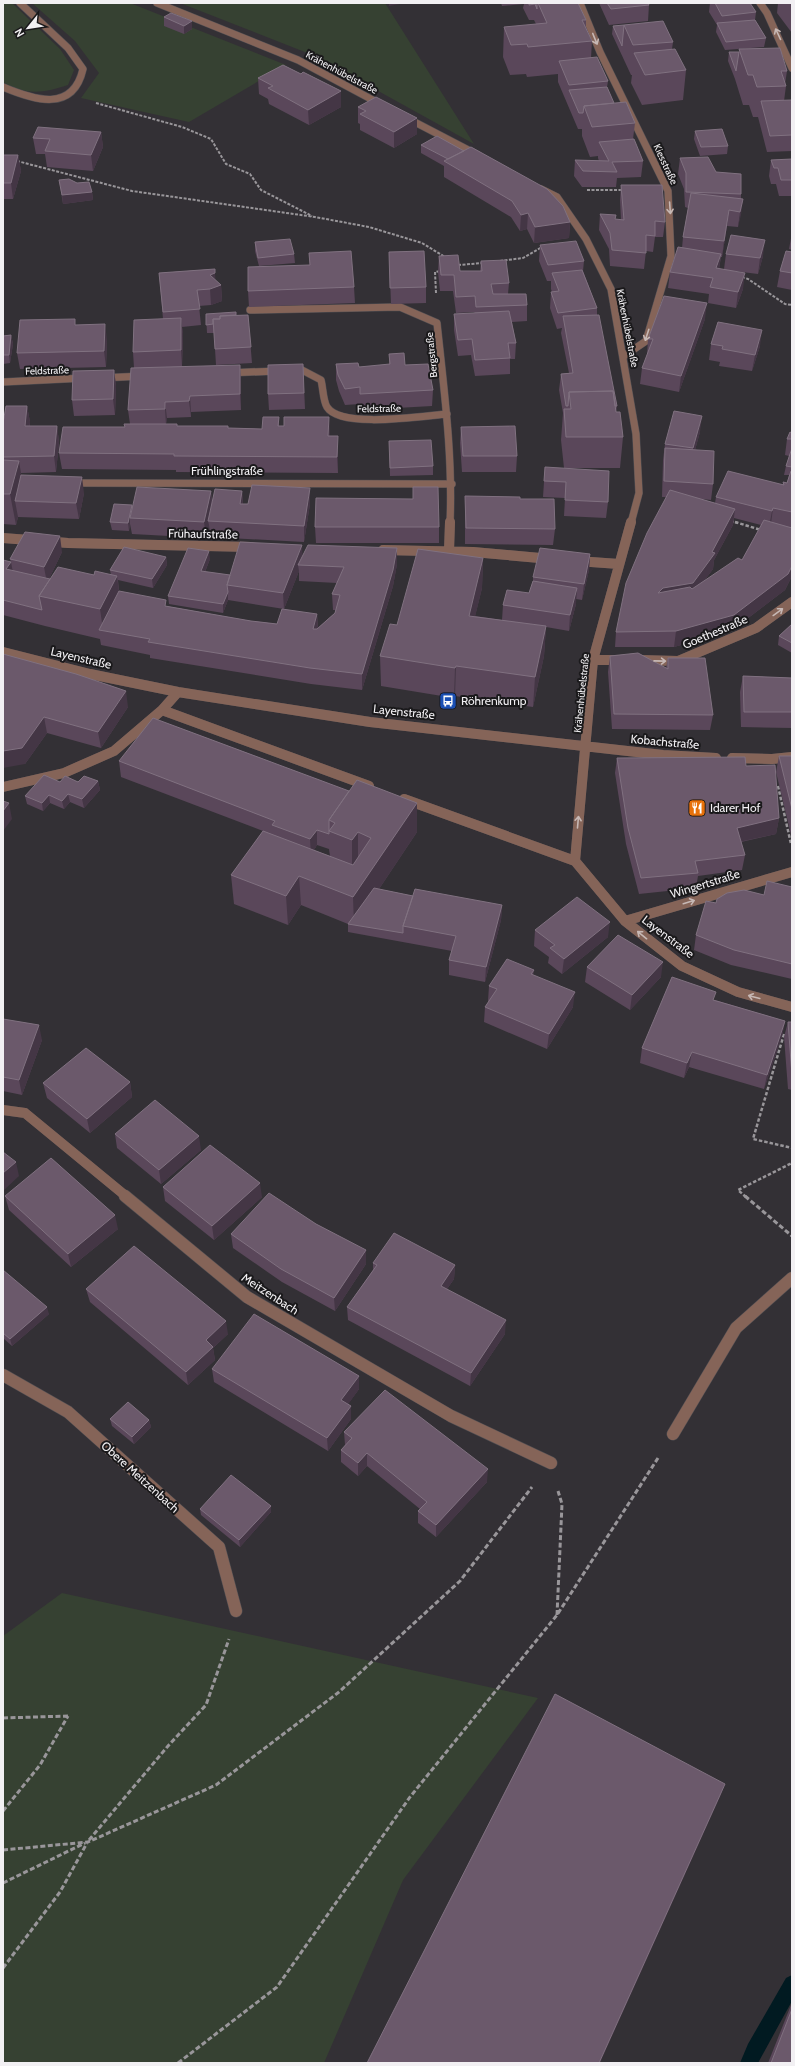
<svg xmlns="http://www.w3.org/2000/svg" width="795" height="2066" font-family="Cabin,sans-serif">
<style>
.green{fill:#364132}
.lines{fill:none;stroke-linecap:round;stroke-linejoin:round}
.stream{fill:#011a21;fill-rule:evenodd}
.minor-far2-casing{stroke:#524f53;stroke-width:8}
.minor-far1-casing{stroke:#524f53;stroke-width:10}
.minor-casing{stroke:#524f53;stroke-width:13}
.path-far2{stroke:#99969a;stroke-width:2;stroke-dasharray:3 1.5;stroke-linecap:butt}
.path-far1{stroke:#99969a;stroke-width:2.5;stroke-dasharray:3.5 2;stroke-linecap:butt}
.path{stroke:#99969a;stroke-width:3;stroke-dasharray:5 2.5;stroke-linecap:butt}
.minor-far2{stroke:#856458;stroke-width:7}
.minor-far1{stroke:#856458;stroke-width:10}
.minor{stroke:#856458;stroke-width:12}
.wall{fill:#5a475a;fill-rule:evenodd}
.shaded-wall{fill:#443645}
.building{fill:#6b596b;stroke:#807180}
.oneway{stroke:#c6b8b5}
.labels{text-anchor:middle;stroke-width:4;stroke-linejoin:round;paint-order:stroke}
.far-street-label{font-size:10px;fill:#f2f0f3;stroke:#1a191b}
.street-label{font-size:12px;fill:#f2f0f3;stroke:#1a191b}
.poi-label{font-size:12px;fill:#f2f0f3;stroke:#1a191b;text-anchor:start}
</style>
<rect width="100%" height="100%" fill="#333035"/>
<path class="green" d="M3 3H12L60 49 74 70 68 85C42 93 28 96 3 82Z
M32 3H130L286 65 189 122 81 98 99 73 75 41Z
M180 3H385L474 144 315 56Z
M62 1593 538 1698 403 1880 324 2063H3V1636Z"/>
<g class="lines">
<path class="stream" d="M792 1975V2001L758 2063H740L748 2044 786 1978Z"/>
<defs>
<path id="minor-far2" d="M157 3 298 60 384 106
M580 3 600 52 668 191 671 256 646 341 624 356
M760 3 767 13 792 68
M3 87C34 100 73 113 83 69L68 48 20 3
M405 117 478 155
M541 189 557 197 586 239 611 289 636 434 639 493 631 523
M250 310 400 307 437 323C444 390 453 456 450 523
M227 373 302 370 321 380C323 387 323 401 327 407 341 429 422 416 447 414
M101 378 143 376
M3 382 85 378
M70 483 452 484"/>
<path id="minor-far1" d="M3 538 68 543 251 547
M383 550 473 552 551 559
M449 551 450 522
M577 561 619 564
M3 652 90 674 178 692 370 722 663 755 716 758
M593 660H623
M639 660 678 661 756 628 792 602
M178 692 162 710 369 786
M732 758 772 759 792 757
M3 787 64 773 114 751 162 710
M404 799 575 861 625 921 682 966 738 992 792 1007
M575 861 593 660 631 522
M625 921 792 872
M3 1110 25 1113 127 1197"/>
<path id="minor" d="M125 1196 247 1297 451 1416 551 1463
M3 1375 68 1412 219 1547 236 1611
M673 1434 736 1328 792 1278"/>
</defs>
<use href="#minor-far2" class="minor-far2-casing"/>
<use href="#minor-far1" class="minor-far1-casing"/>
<use href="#minor" class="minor-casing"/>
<path class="path-far2" d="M96 103 182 127 211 139 226 164 250 174 261 190 312 216
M17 161 132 191 315 217 369 227 422 243 445 257
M587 190H624
M500 261 523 258 542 247
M458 265 483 263
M742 277 748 279 785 304 792 305
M436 293 435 272 441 271
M731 521 738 523"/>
<path class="path-far1" d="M735 522 761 530
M778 786 791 844
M784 1034 753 1139 792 1148
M746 1197 738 1190 792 1163"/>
<path class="path" d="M745 1196 792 1236
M557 1615 562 1504 558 1491
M3 1718 68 1716
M3 1811 40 1765 68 1716
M89 1840 168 1746 206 1705 229 1639
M3 1850 88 1842 216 1785 339 1692 460 1581 532 1487
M3 1883 85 1843
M3 1968 60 1892 87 1843
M178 2063 277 1987 410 1797 557 1615 658 1458"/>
<use href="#minor-far2" class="minor-far2"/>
<use href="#minor-far1" class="minor-far1"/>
<use href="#minor" class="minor"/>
</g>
<path class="wall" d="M501 3H578L586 20V27L592 41 591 58 608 81 607 87 614 104 635 123 633 139 643 161 641 177 617 178 616 187H582L574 176 575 160 599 161 598 158V156L590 157 582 136V129H578L558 82V74L527 77 526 74 510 75 503 57 504 27 536 24 534 20H529L523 8 524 4 502 6Z
M599 3H648L649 5 648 21 609 25Z
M710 3H750L756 12 755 20 766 38 764 47 725 50 716 32 717 25 709 12Z
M778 3H792V33L777 13Z
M164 17 192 21V29L184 34 164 26Z
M624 25 673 42 672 49 686 70 683 100 642 105 631 83 632 75H631L612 34 613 26Z
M739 49 787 71 785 84 786 86 784 101 792 100V151L767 152 758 117H753L749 105H743L735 79 728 61 729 52H739Z
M301 74 341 107 309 125 269 104 268 99 259 94 258 78Z
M358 107 417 118V134L394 148 360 130V124L358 123Z
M695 131 728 146 727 154 700 156 694 139Z
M101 132 103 147 93 171 47 167 45 154H36L33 138Z
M421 145 570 222 569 238 534 243 527 229 520 231 511 217 444 177V166L421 153Z
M3 155H18L21 171 13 199H3Z
M680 158 716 172 741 194V199H743L738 227 727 226 722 257H721L719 269H724L726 254 763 256 758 274 734 271 743 289 736 308 708 303 709 294 668 288 670 272 682 248 683 237 688 208 685 207 684 189 678 174Z
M792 159V196H779L776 184H771L769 176 771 160Z
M59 180 77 183 92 192 93 200 63 204Z
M621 185 665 222 663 237H655L653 252 646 251 644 269 610 266 609 249 599 230 600 214 615 219 621 220 620 200Z
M792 233V250L789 249Z
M255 242 294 254 295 263 259 266 255 251Z
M540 245 584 261 583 271 597 308V315L617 406 616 412 623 437 620 468H564L561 440 563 413 559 390 561 374 569 373 561 333 562 328 557 329 550 308 551 292H552L551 289V281H547L539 261Z
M389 252 426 287V303L391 304Z
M792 252V290L777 287 780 271Z
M309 253 354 287 355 303 249 307 248 291 310 265Z
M439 256 460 271H480L481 261 509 283 508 294 527 305V321L512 322 516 343 515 359H510V374L475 376 471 355 458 356 454 330V314L475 313 474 312 456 313 453 291H440L438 272Z
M215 269V280L221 285 222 301 211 305 199 306 201 325 182 327 183 334 182 366 241 381V410L191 412V417L167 418 166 424 177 426 228 428 262 429 279 417V426L330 436 338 452V473L176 472V470L62 469 59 453 125 427 130 424 128 410 134 368 133 352 163 319 159 273Z
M206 314 236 315H248L252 363 216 365 214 333H207Z
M705 319 679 392 640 384 642 368 647 355 648 339Z
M76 325 107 340 106 367 20 369 17 353Z
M11 335 13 344 10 363 3 364V336Z
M711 344 760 346 752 371 719 366 720 362 709 360Z
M389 354 405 365 433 390 432 406 361 410 360 404 345 405 339 391 336 380V364L359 367 389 365Z
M303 364 305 409 269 410 268 394Z
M114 370 116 386 115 415 74 416 72 400Z
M27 406 30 422V426H57L59 442 56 472 21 473V475L84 493 79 519 18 517 16 525 3 524V423Z
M461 427 517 456 516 472H462L460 443Z
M700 432 695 450 713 484 711 500 701 499 715 503 716 497 783 484V482L787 483 789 475H784L786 466 789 456 785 455 787 439 792 433V576L785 590 731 631 674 647H615L616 632 666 497H662L663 460 665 444ZM734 518 761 525 742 560 704 581 713 569 714 560 733 525Z
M389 441 433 466V475L390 476Z
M545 467 608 502 606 518 564 516 565 498 543 497Z
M413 487 439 527V543H316L315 527 413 499Z
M211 491 212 503 242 491 243 504H310L304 542 210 537 209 525 206 538 132 534 130 524 129 531 112 530 110 522 132 505V508Z
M465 496 520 499 555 529 553 545 465 544Z
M62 552 49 579H50L94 575H111L110 570 166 557 167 565 153 588 118 580 119 591 166 606 251 621 277 624 317 614 318 628 335 613V610H333L332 594 337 583 299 581V571L284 609 228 600 223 613 169 604 168 596 210 559 205 572 230 575 303 556 397 564 393 586 362 690 311 684 150 658V655L101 645 100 639 45 626 3 615V560L11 562 10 559Z
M590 554 589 570 582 600 576 599V604L569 631 546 627 544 656 533 707 455 696 454 698 381 686 380 656 397 625 483 558 482 588 475 616 502 620 503 605 529 593 533 581V577Z
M792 624V653L778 645 779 636Z
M3 654 128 707 101 748 47 733 25 764Z
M610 656 666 668 668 658 713 715 710 730 612 729 608 672Z
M743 676 792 678V728L741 727 740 692Z
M779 756H792V839L776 772Z
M617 758 746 766 779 818 776 834 741 842 745 855 742 870 698 876 696 888 639 894 626 844 615 773Z
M119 761 349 791 417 803V832L379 889 413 896 502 905 501 920 485 982 449 975V960L452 951 348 932V924L301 905 288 925 234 904 231 875 263 831 121 777ZM317 845 329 849 330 856 314 850Z
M98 781 100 790 84 808 70 802 64 809 50 803 43 811 27 804 25 796 60 782Z
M792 887V979L731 965 694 950 696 935 716 903 764 895Z
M535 930 608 937 562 974 548 963 549 957 534 946Z
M587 967 661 977 630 1010 585 982Z
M534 970 533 975 573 1007 547 1049 484 1022 485 1007 489 1001H488L489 986Z
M715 1000 785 1021 782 1036 764 1089 689 1067 684 1078 640 1063 642 1048Z
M3 1019 42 1040 22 1095 3 1091Z
M788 1022H792V1090L788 1089 784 1037Z
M130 1082 132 1097 90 1133 47 1098 43 1083Z
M115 1134 201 1150 161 1184 117 1148Z
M163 1187 262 1197 214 1240 165 1201Z
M5 1196 118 1229 71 1267 9 1210Z
M231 1234 366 1250V1264L335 1311 282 1282 233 1248Z
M373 1263 455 1265 454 1279 447 1289 505 1334 470 1386 348 1320 347 1307 373 1270Z
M3 1270 49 1314 12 1346 3 1338Z
M86 1289 228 1334 213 1348 215 1360 188 1385 90 1302Z
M212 1369 359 1389 348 1404 351 1419 328 1451 214 1382Z
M110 1419 149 1420 151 1427 134 1444 112 1426Z
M344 1432 487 1482 436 1537 418 1523V1511L420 1509 367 1466 358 1476 341 1462V1450L345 1445Z
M271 1506V1512L240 1547 201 1515 200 1509Z
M792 2004V2063H768L791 2005Z"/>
<path class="shaded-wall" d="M389 3H405L389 6Z
M192 21V29L184 34V26Z
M341 91V107L309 125 308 110Z
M417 118V134L394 148V132Z
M101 132 103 147 93 171 91 155Z
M18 155 21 171 13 199 11 183Z
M92 192 93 200 63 204 62 195Z
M743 199 741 215 738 227 740 212Z
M729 210 727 226 722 257 724 241Z
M528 213 527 229 520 231 521 215Z
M570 222 569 238 534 243 535 227Z
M765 240 763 256 758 274 760 258Z
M721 254 719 270 716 268Z
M215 273 216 287 221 285 222 301 211 305 210 289V275Z
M745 273 743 289 736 308 738 292Z
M707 303 705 319 679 392 681 376Z
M181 318 183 334 182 366 181 350Z
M105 324 107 340 106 367 104 351Z
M762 330 760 346 752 371 755 355Z
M11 335 13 344 10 363 9 355Z
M240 365 241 381V410L240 394Z
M114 370 116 386 115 415 113 399Z
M190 396 191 412V417L189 401Z
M165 402 167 418 166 425 165 409Z
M27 406 30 422 28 442 25 426Z
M702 416 700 432 691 464 693 448Z
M329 417 330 433 329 452 328 436Z
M57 426 59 442 56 472 54 456Z
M338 436V473L337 457Z
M19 461 24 491 15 501 18 517 16 525 10 494Z
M82 477 84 493 79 519 76 503Z
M310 488V504L304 542V526Z
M211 491 212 507 208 521 209 525 206 538 204 522Z
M242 491 243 507 240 504Z
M132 505 133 514 130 518V524L129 531 128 523Z
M773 508 771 524 769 527 772 511Z
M735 509 733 525 714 560 713 569 691 599 658 593 663 588 712 552Z
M60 536 62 552 47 583 44 567Z
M302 545 303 561 298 565 299 571 284 609 283 593Z
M397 548V564L393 586 362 690V674Z
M209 551 210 559 202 579 201 571Z
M590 554 589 570 582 600 584 584Z
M166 557 167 565 153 588 152 579Z
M483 558 482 588 468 646 469 616Z
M11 562 14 578 6 569Z
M792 566V576L785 590 731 631 674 647 676 631Z
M117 576 121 607 103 630 100 609Z
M577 588 576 604 569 631 570 615Z
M228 592V600L223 613V604Z
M317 614 318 630 313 629Z
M546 626 544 656 533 707 535 677Z
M456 666 455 696 454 698 455 668Z
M126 691 128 707 101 748 98 732Z
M44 717 47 733 25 764 3 768V751Z
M98 781 100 790 84 808 82 799Z
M68 794 70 802 64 809 62 801Z
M49 795 50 803 43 811 42 803Z
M9 803 12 819 3 831V811Z
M417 803V832L355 925H354L353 897Z
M779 818 776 834 734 843 737 828Z
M317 830V845L311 855 310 839Z
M358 832V862L352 870V840Z
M299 876 301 905 288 925 286 896Z
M502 905 501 920 485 982 486 967Z
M610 922 608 937 562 974 564 959Z
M663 962 661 977 630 1010 632 995Z
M575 992 573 1007 547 1049 549 1034Z
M785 1021 782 1036 764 1089 767 1075Z
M39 1025 42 1040 22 1095 19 1080Z
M692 1052 689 1067 684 1078 687 1063Z
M130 1082 132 1097 90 1133 87 1119Z
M199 1136 201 1150 161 1184 159 1170Z
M16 1162 19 1176 3 1191V1173Z
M260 1183 262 1197 214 1240 212 1226Z
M115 1215 118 1229 71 1267 68 1254Z
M366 1250V1264L335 1311 334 1298Z
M455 1265 454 1279 440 1299 441 1286Z
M47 1307 49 1314 12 1346 10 1339Z
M506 1320 505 1334 470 1386 471 1373Z
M226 1321 228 1334 213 1348 215 1360 188 1385 186 1372 206 1340Z
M359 1376V1389L342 1413 341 1400Z
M351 1406V1419L328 1451 327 1438Z
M149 1420 151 1427 134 1444 132 1437Z
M367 1453V1466L358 1476V1463Z
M488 1469 487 1482 436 1537V1525Z
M271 1506V1512L240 1547 239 1540Z
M725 1784 720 1797 600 2063H599Z"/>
<path class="building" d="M529 3H537V9L535 4 529 5Z
M538 3H578L586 20H582L592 41 528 47 527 44 511 45 504 27 547 23Z
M607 3H648L649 5 611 9Z
M715 3H750L756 12 722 16Z
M171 13 192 21 184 26 164 17Z
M755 20 766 38 726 42 717 23Z
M663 21 673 42 633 45 624 25Z
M624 25 622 46 613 26Z
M780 48 787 71H781L786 86 757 87 753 75H748L739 49Z
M675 49 686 70 645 75 634 53Z
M729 52H739L736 71Z
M597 57 608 81 569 85 559 61Z
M283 65 301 74 303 72 341 91 308 110 268 88 273 86 258 78Z
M607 87 614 103 584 106 583 113H579L569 90Z
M376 97 417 118 394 132 360 114 366 111 358 107Z
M792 100V135L770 136 761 101Z
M626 102 635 123 592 127 584 106Z
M38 127 101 132 91 155 45 151 50 139 33 138Z
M722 129 728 146 701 147 695 131Z
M437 136 464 151 448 159 421 145Z
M634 139 643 161 612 162 617 172 583 171 575 160 609 161 599 142Z
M471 147 547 189 563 206 570 222 535 227 528 213 521 215 512 201 444 161Z
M3 155H18L11 183H3Z
M708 157 716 172 741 174V194L686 192V173L680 158Z
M792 159V180H781L778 168H774L771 160Z
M69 179 77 183 89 182 92 192 62 195 59 180Z
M621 185H662L665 222 655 221V236L646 235V253L612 250 610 233 600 214 616 215 615 219 624 220Z
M691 193 743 199 740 212 729 210 724 241 683 237Z
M731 235 765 240 760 258 726 254Z
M290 239 294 254 258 258 255 242Z
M576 241 584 261 548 265 540 245Z
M678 247 721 254 716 268 745 273 738 292 710 287 713 278 670 272Z
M351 251 354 287 248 291V267L310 265 309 253Z
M424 251 426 287 390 288 389 252Z
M786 251 792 252V273L780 271Z
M458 255 460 271H482L481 261 506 260 509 283 491 284 493 294H526L527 305 476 307 475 296 456 297 454 275H441L439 256Z
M215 269V273L210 275 221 285 210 289 197 290 200 309 163 312 159 273Z
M582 270 597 308 558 313 551 292 559 291 552 273Z
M664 296 707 303 681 376 642 368 653 339H648Z
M509 311 516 343H508L510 358 475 360 472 339 458 340 454 314Z
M236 312V315L220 316V319H213V324L206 325V314Z
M248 315 251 347 215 349 213 319H220V316Z
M599 315 617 406H615L613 391 569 392 568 406H566L561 374 573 373 563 316Z
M181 318V350L133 352 134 320Z
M75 319V325L105 324 104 351 17 353 20 320Z
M718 322 762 330 755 355 722 349 723 346 711 344Z
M11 335 9 355H3V336Z
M404 353 405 365 428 364 433 390 360 394V387L345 389 338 375 336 364 358 363 359 367 390 364 389 354Z
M303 364 304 393 268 394V365Z
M240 365V394L190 396 189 401 165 402V409L128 410 131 368Z
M114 370 113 399 72 400 73 371Z
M613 391 616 412H620L623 437H566L564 409H571L569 392Z
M6 406H27L25 426H57L54 456 3 457V423Z
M674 411 702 416 693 448 665 444Z
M263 417H279L278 426H284V417H329L328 436H338L337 457 174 456V454L59 453 63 427H125L124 424H177V426H228V428L262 429Z
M515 426 517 456H463L461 427Z
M790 432 792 433V439H787Z
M431 440 433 466 390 468 389 441Z
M665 448 714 451 713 484 664 481Z
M792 448V467L786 466Z
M3 460 19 461 10 494H3Z
M545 467 609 471 608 502 565 500 566 482 544 481Z
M728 471 784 485 783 482 787 483 791 471H792V512L773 508 772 511 716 497Z
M21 475 82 477 76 503 15 501Z
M252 485 310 488 304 526 208 521 215 489 242 491 240 504H248Z
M137 487 211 491 204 522 130 518Z
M413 487H438L439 527H315L316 498 413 499Z
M670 490 735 509 712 552 715 553 693 583 663 588 658 593 690 587 692 589 738 558 742 560 764 520 792 528V566L788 574 734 615 676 631 616 632 626 583 647 533Z
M465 496 520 497V499H554L555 529 466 528Z
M114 504 132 505 128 523 110 522Z
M25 532 60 536 44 567 10 559Z
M240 542 302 545 283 593 227 585Z
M308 545 397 548 393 570 362 674 310 668 148 642 150 639 99 630 119 591 166 600 165 606 251 621 277 624 282 609 317 614 313 629H317L335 613 340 595 332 594 344 567 298 565Z
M124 547 166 557 152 579 110 570Z
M188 548 209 551 201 571 230 575 227 585 228 592 223 604 168 596Z
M540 548 590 554 584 584 533 577Z
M418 549 483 558 469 616 546 626 535 677 456 666 455 668 380 656 390 624 397 625Z
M3 560 11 562 6 569 50 579 39 596 42 610 3 600Z
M58 567 94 575 95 571 117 576 100 609 39 596Z
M533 581 577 588 570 615 503 605 507 590 529 593Z
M792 624V643L779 636Z
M638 653 668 669V658H705L713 715 614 714 610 656Z
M3 654 76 674 126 691 98 732 44 717 22 748 3 751Z
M743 676 792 678V712H744Z
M153 718 349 791 329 820V834L317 830 310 839 272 825 275 821 119 761Z
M779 756H792V809Z
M745 757 746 766 775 765 779 818 737 828 745 855 695 861 698 873 641 878 628 828 617 758Z
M44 775 60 782 65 776 78 782 84 776 98 781 82 799 68 794 62 801 49 795 42 803 25 796Z
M357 780 417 803 353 897 299 876 286 896 231 875 263 831 353 865 371 838 358 832 352 840 329 831 335 823 329 820Z
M3 801 9 803 3 811Z
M767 881 792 887V964L734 950 696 935 706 901 716 903 717 899 727 893 744 890 764 895Z
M374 888 413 896 403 926V933L348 924Z
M415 889 502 905 486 967 449 960 456 936 403 926Z
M577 897 610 922 564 959 550 948 555 945 535 930Z
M618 935 663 962 632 995 587 967Z
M507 959 534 970 531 974 575 992 549 1034 485 1007 497 989 489 986Z
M672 977 716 992 713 1000 785 1021 767 1075 692 1052 687 1063 642 1048Z
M3 1019 39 1025 19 1080 3 1077Z
M788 1022H792V1075Z
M86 1048 130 1082 87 1119 43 1083Z
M155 1100 199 1136 159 1170 115 1134Z
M210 1145 260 1183 212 1226 163 1187Z
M3 1152 16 1162 3 1173Z
M51 1158 115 1215 68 1254 5 1196Z
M269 1193 316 1224 366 1250 334 1298 281 1269 231 1234Z
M394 1233 455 1265 441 1286 506 1320 471 1373 347 1307 377 1265 373 1263Z
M134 1246 226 1321 206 1340 213 1347 186 1372 86 1289Z
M3 1270 47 1307 10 1339 3 1333Z
M254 1314 359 1376 341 1400 351 1406 327 1438 212 1369Z
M385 1390 488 1469 436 1525 418 1511 427 1502 367 1453 358 1463 341 1450 352 1438 344 1432Z
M128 1402 149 1420 132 1437 110 1419Z
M231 1475 271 1506 239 1540 200 1509Z
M555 1694 725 1784 599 2063H367Z
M792 2009V2063H771Z"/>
<defs><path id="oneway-shaft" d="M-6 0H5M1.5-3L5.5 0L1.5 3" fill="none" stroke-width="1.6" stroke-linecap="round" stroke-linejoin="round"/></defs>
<g class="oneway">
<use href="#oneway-shaft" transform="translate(778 34) rotate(-115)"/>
<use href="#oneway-shaft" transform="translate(595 39) rotate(68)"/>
<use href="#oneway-shaft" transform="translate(670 208) rotate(86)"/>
<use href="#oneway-shaft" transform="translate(647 335) rotate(108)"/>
<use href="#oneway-shaft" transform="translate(778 612) rotate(-36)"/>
<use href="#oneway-shaft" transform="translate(660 661) rotate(1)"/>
<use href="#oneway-shaft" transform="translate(578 822) rotate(-85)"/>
<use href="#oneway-shaft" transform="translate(689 902) rotate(-17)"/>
<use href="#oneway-shaft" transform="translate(642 935) rotate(-141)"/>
<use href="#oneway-shaft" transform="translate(754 997) rotate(-165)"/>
</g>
<defs>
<symbol id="bus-square" viewBox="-11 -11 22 22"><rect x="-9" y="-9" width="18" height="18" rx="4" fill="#1a4fb4" stroke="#1a191b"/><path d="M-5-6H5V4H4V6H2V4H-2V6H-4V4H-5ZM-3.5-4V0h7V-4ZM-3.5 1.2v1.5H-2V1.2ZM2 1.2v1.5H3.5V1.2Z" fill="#fff"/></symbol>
<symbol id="restaurant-square" viewBox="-11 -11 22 22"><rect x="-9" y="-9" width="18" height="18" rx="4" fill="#e8710a" stroke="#1a191b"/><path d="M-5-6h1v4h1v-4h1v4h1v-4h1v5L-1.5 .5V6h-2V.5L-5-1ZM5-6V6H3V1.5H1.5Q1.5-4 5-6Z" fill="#fff"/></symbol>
</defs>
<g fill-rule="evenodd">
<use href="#bus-square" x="438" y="691" width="20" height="20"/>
<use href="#restaurant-square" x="687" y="798" width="20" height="20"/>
</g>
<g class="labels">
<g class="far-street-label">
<text transform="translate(342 72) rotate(28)" y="4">Krähenhübelstraße</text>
<text transform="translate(666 164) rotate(65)" y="4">Kiesstraße</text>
<text transform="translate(628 328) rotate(79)" y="4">Krähenhübelstraße</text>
<text transform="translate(431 355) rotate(-96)" y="4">Bergstraße</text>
<text transform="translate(47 370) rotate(-2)" y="4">Feldstraße</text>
<text transform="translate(379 408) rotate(-1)" y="4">Feldstraße</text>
<text transform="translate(581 693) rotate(-84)" y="4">Krähenhübelstraße</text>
</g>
<g class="street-label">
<text x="227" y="475">Frühlingstraße</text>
<text transform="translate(203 534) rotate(1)" y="4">Frühaufstraße</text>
<text transform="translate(715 632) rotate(-23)" y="4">Goethestraße</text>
<text transform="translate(81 658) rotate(13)" y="4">Layenstraße</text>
<text transform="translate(404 712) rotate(6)" y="4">Layenstraße</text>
<text transform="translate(665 742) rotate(5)" y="4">Kobachstraße</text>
<text transform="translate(705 884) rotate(-17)" y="4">Wingertstraße</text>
<text transform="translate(668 937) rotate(37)" y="4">Layenstraße</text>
<text transform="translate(270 1294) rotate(33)" y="4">Meitzenbach</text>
<text transform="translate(140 1477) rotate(42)" y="4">Obere Meitzenbach</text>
</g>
<g class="poi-label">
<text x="461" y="705">Röhrenkump</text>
<text x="710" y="812">Idarer Hof</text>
</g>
</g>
<rect width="795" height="2066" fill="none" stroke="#f2f0f3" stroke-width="8"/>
<g transform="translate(28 28) rotate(240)" stroke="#1a191b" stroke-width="3" paint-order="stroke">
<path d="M0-3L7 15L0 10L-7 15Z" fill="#f2f0f3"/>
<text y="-6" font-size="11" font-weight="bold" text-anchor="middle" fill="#f2f0f3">N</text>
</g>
</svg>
